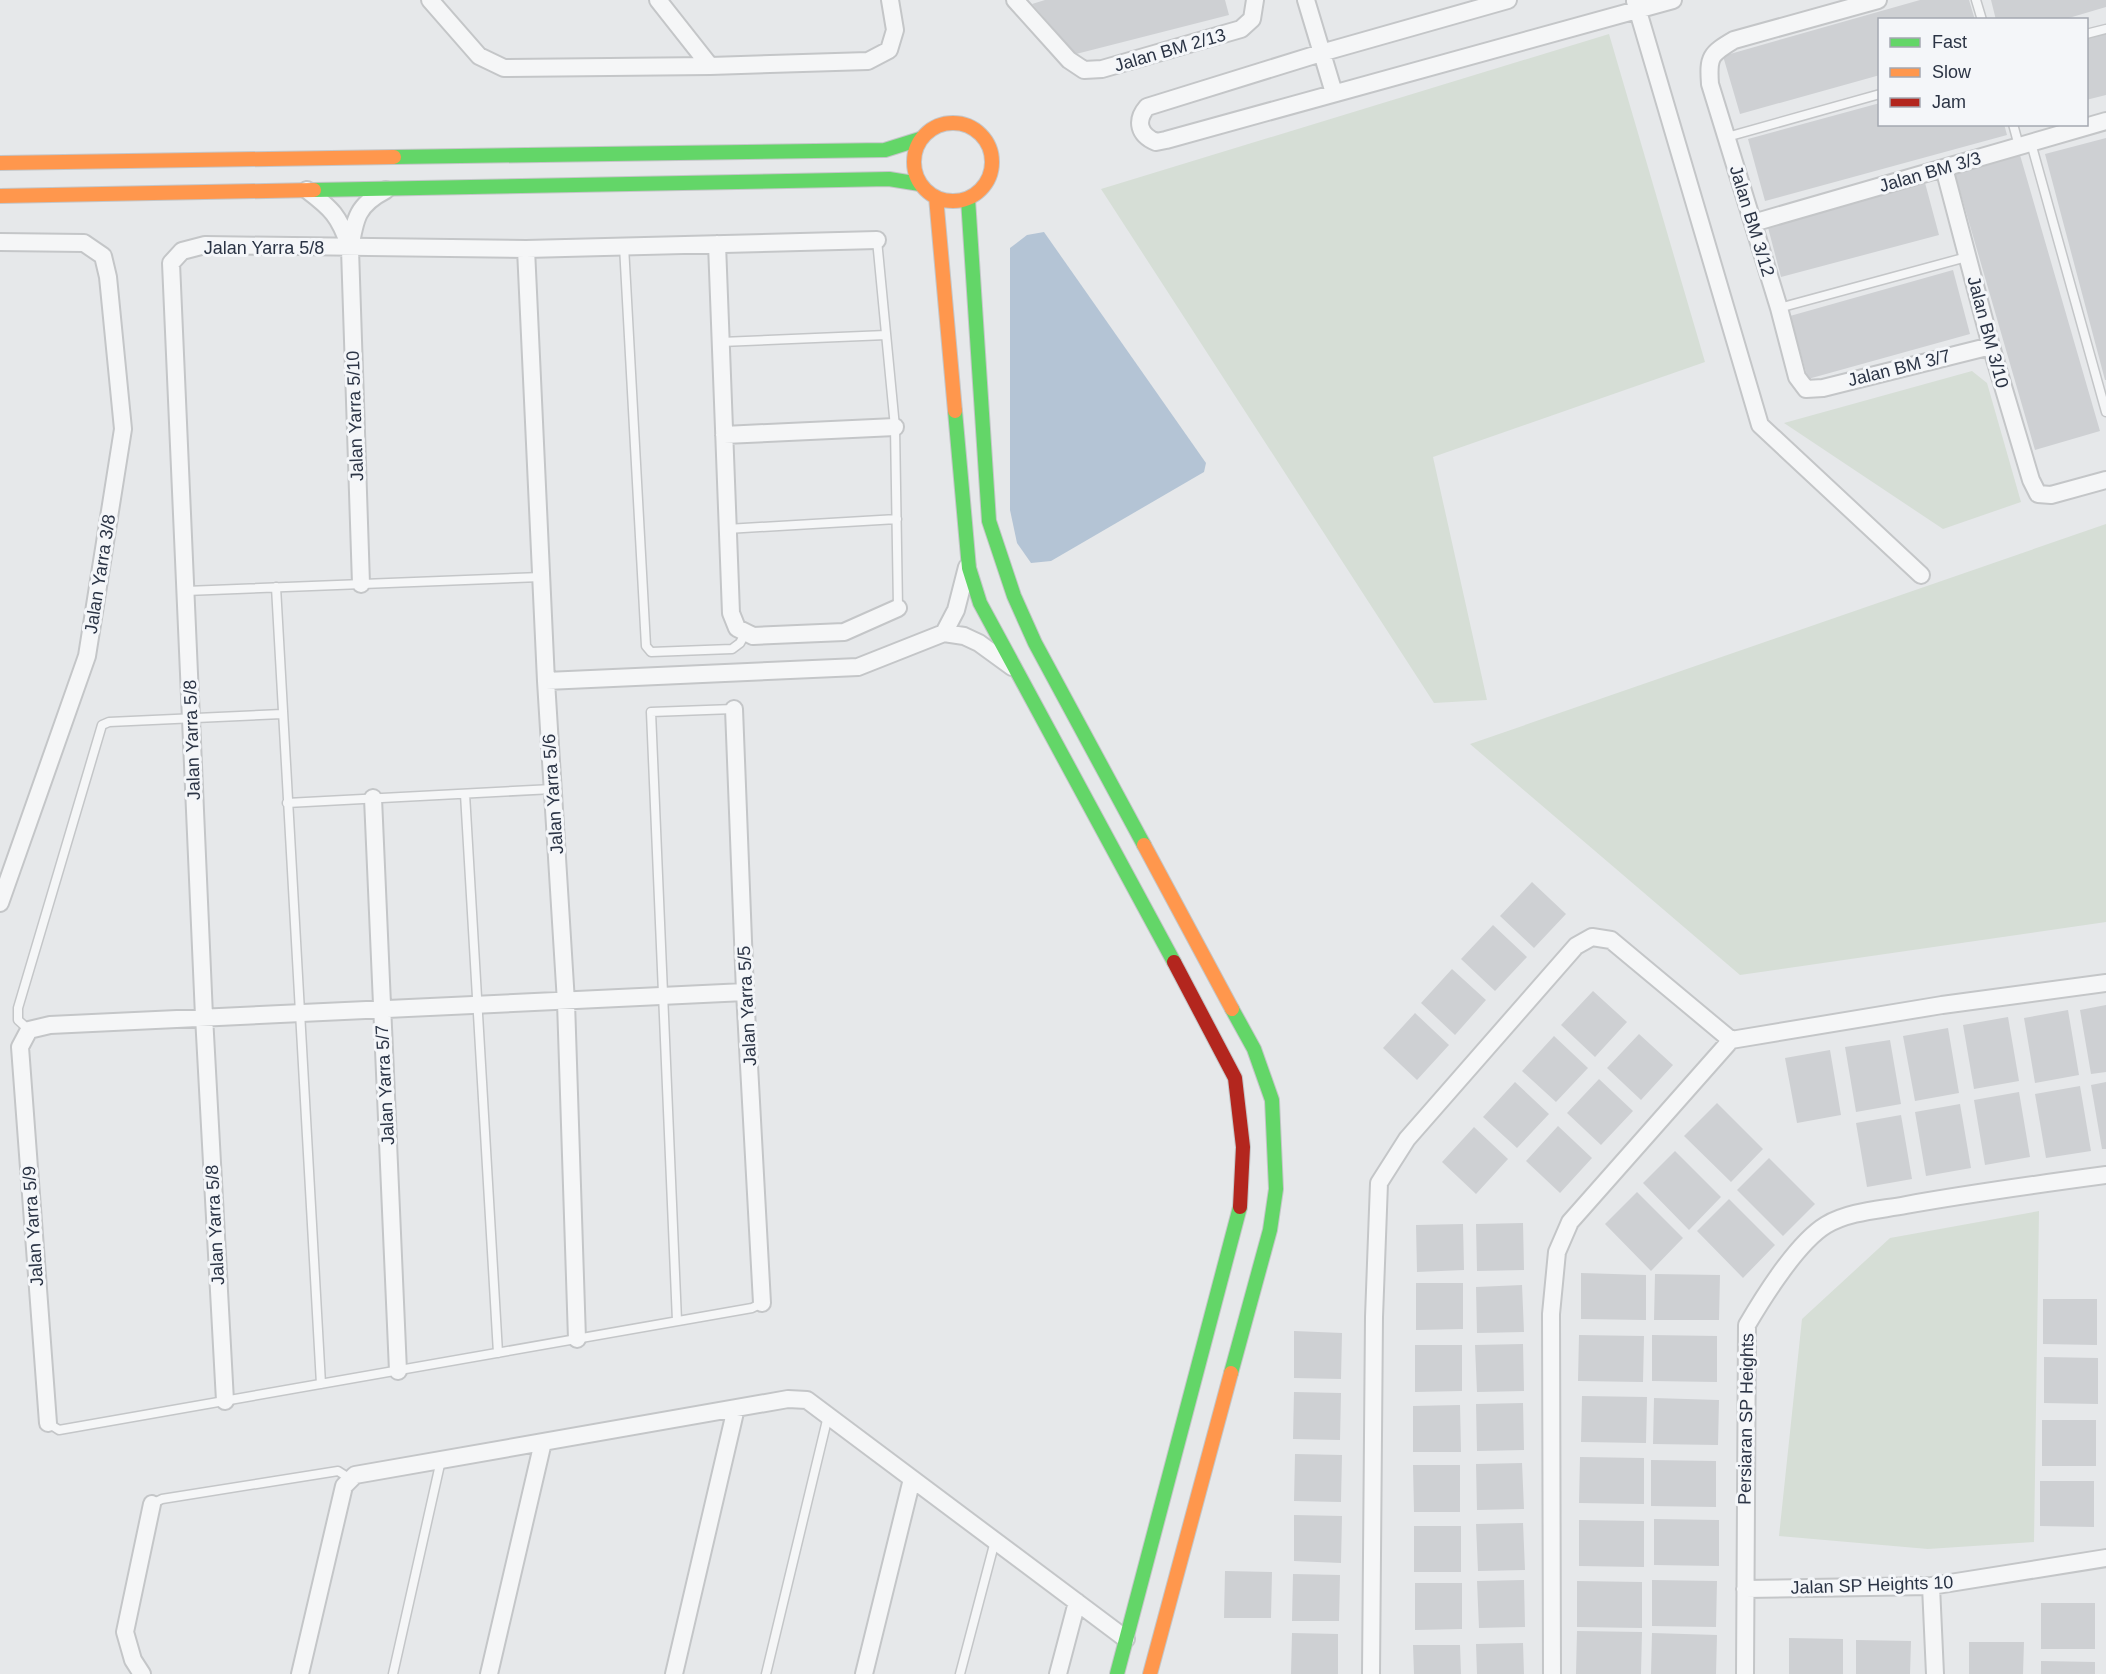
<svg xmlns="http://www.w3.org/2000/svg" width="2106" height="1674" font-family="Helvetica,sans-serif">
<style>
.green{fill:#d6ded6}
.water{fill:#b4c4d5}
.building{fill:#ced0d3}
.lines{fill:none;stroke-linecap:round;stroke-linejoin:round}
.lane-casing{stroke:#c4c6c8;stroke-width:11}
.street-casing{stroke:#c4c6c8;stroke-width:20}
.fast-casing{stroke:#c4c6c8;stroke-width:16}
.slow-casing{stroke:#c4c6c8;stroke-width:16}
.jam-casing{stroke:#c4c6c8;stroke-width:16}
.lane{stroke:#f5f6f7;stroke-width:8}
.street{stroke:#f5f6f7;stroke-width:16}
.fast{stroke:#63d668;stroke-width:14}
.slow{stroke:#ff974d;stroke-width:14}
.jam{stroke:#b3261e;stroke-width:14}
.labels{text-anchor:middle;stroke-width:6;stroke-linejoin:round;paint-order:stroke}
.street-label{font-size:18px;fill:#2b3445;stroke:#f4f6f9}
</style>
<rect width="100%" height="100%" fill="#e6e8ea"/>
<path class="green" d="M1609 34 1705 362 1433 457 1487 700 1434 703 1101 189Z
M1972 371 1987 383 2021 502 1943 529 1784 423Z
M2106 524V922L1740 975 1470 744Z
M2039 1211 2034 1542 1928 1549 1779 1536 1802 1319 1890 1238Z"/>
<path class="water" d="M1044 232 1206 463 1204 472 1051 561 1031 563 1017 543 1010 510V248L1027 235Z"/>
<path class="building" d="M1045 0H1225L1229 15 1076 54 1032 4Z
M1920 0H1969L1975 20H1880V75L1740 114 1723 56Z
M1991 0H2106V7L2062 20H1996Z
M2106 34V95L2086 100V39Z
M1880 103V124H2004L2007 135 1765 201 1748 139Z
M2106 138V380H2105L2045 154Z
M2020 155 2100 431 2035 450 1955 174Z
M1924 179 1939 235 1781 277 1766 220Z
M1953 270 1970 334 1808 379 1790 316Z
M1532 882 1566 914 1534 948 1500 916Z
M1493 925 1527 957 1495 991 1461 959Z
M1452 969 1486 1000 1455 1035 1421 1003Z
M1593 991 1627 1022 1595 1057 1561 1025Z
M2106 1005V1072L2091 1074 2080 1010Z
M2068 1010 2079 1075 2035 1083 2024 1018Z
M1415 1013 1449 1045 1417 1080 1383 1048Z
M2008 1017 2019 1081 1974 1089 1963 1025Z
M1948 1028 1959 1093 1915 1101 1903 1036Z
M1639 1034 1673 1065 1641 1100 1607 1068Z
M1554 1036 1588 1068 1556 1102 1522 1071Z
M1890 1040 1901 1104 1856 1112 1845 1047Z
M1830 1050 1841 1115 1797 1123 1785 1058Z
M1599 1079 1633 1111 1601 1145 1567 1113Z
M1515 1082 1549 1114 1517 1148 1483 1117Z
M2106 1082V1149H2102L2091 1085Z
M2080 1086 2091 1151 2046 1158 2035 1094Z
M2019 1092 2030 1157 1985 1165 1974 1100Z
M1717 1103 1763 1149 1731 1182 1684 1136Z
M1960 1104 1971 1168 1926 1176 1915 1112Z
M1901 1115 1912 1179 1867 1187 1856 1123Z
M1558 1126 1592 1158 1560 1193 1526 1161Z
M1474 1127 1508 1159 1476 1194 1442 1162Z
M1675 1151 1721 1197 1689 1230 1643 1183Z
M1769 1158 1815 1204 1783 1236 1737 1190Z
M1637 1192 1683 1238 1651 1271 1605 1224Z
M1729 1199 1775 1245 1743 1278 1697 1231Z
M1523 1223 1524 1270 1477 1271 1476 1224Z
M1463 1224 1464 1270 1417 1272 1416 1225Z
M1581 1273 1646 1275V1320L1581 1319Z
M1655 1274 1720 1275 1719 1320H1654Z
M1416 1283H1463V1329L1416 1330Z
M1522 1285 1524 1332 1477 1333 1476 1287Z
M2043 1299H2097V1345L2043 1344Z
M1294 1331 1342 1333 1341 1379 1294 1378Z
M1579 1335 1644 1336 1643 1382 1578 1381Z
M1652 1335 1717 1336V1382L1652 1381Z
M1523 1344 1524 1391 1477 1392 1475 1345Z
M1415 1345H1462V1391L1415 1392Z
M2044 1357 2098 1358V1404L2044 1403Z
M1294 1392 1341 1393 1340 1440 1293 1439Z
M1582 1396 1647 1397 1646 1443 1581 1442Z
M1654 1398 1719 1400 1718 1445 1653 1444Z
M1523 1403 1524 1450 1477 1451 1476 1404Z
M1460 1405 1461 1452H1413V1406Z
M2042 1420H2096V1466H2042Z
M1295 1454 1342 1455 1341 1502 1294 1501Z
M1580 1457 1644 1458V1504L1579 1503Z
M1651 1460 1716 1461V1507L1651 1506Z
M1522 1463 1524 1509 1477 1510 1476 1464Z
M1413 1465H1460V1512H1414Z
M2040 1481H2094V1527L2040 1526Z
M1294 1515 1342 1516 1341 1563 1294 1561Z
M1654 1519 1719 1520V1566L1654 1565Z
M1579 1520 1644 1521V1567L1579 1566Z
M1523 1523 1525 1570 1478 1571 1476 1524Z
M1414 1526H1461V1572H1414Z
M1225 1571 1272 1572 1271 1618H1224Z
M1293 1574 1340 1575 1339 1621H1292Z
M1524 1580 1525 1627 1479 1628 1477 1581Z
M1652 1580 1717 1581 1716 1627 1652 1626Z
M1577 1581 1642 1582V1628L1577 1627Z
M1415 1583H1462V1629L1415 1630Z
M2041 1603H2095V1649H2041Z
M1577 1631 1642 1632 1641 1674H1576Z
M1292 1633 1338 1634V1674H1291Z
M1652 1633 1717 1635 1716 1674H1651Z
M1789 1638 1843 1639V1674H1789Z
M1856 1640 1911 1641 1910 1674H1856Z
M1969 1642H2024L2023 1674H1969Z
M1523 1643 1524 1674H1477L1476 1644Z
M1413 1645H1460L1461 1674H1414Z
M2041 1661 2095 1662V1674H2041Z"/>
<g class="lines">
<defs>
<path id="lane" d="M1976 0 1982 20
M2086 34 2106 29
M2013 124 2019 146
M1727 137 1880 94
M2031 143 2106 412
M877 240 895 427 898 608
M624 246 646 646 651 652 732 649 740 643 746 632
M1779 308 1967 257
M721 342 886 335
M727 529 897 519
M276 587 321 1384
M186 591 541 577
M465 794 498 1353
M287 803 553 789
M29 1030 18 1020V1008L102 725 109 722 282 714
M677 1321 651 712 734 709
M48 1423 59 1430 752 1308 762 1303
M152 1504 162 1499 338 1471 349 1478
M393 1674 441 1460
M766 1674 828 1416
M960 1674 995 1541"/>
<path id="street" d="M430 0 479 56 504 68 710 66
M658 0 710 66 868 61 889 50 895 30 890 0
M1015 0 1069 60 1084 70 1102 69 1241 29 1252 19 1255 0
M1306 0 1334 93
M1508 0 1321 53 1147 107C1135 121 1139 135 1156 142L1166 140 1673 0
M1878 0 1734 40C1710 54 1708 57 1710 84L1779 308 1797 377 1806 389 1823 388 1991 346
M1635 1 1760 425 1921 575
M1944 168 1991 346 2031 480 2038 494 2051 495 2106 480
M307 190C332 209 339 216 349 245
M1753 223 2106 121
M0 242 84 243 103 256 108 277 123 429 87 656 0 903
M717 244 731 613 737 628 753 636 844 632 898 608
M526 249 546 681 566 1002 577 1339
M724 435 895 427
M361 584 350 249C355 218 357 205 386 190
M944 633 956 610 967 567
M546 681 858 667 944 633 964 636 979 643 1012 667
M734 709 745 992 762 1303
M373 798 398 1371
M225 1401 204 1016 171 263 182 251 205 245 526 249 877 240
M48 1423 20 1047 29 1030 50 1025 745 992
M1931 1586 1935 1674
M1745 1589 1931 1586 2106 1558
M142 1674 133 1660 125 1632 152 1504
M300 1674 344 1486 355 1475 788 1399 807 1400 1126 1639
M489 1674 543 1442
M674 1674 736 1408
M864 1674 912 1479
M1058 1674 1077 1602
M1371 1674 1374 1317 1379 1183 1407 1139 1576 946 1592 937 1611 940 1731 1040
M1552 1674 1551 1314 1557 1252 1570 1222 1731 1040 1942 1005 2106 983
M1745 1674 1747 1325C1764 1296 1798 1242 1826 1225 1850 1211 1880 1210 1906 1205 1973 1193 2039 1184 2106 1175"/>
<path id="fast" d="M394 157 885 150 920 139
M314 190 889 179 920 184
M968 199 989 521 1014 596 1035 643 1144 845
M955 411 969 568 980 603 1174 962
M1231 1373 1270 1230 1276 1189 1272 1100 1254 1049 1232 1009
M1117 1674 1240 1207"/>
<path id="slow" d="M914 162a39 39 0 1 1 78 0a39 39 0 1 1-78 0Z
M0 163 394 157
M0 196 314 190
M936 197 955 411
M1144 845 1232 1009
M1150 1674 1231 1373"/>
<path id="jam" d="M1174 962 1235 1078 1243 1147 1240 1207"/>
</defs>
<use href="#lane" class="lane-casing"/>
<use href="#street" class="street-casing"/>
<use href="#fast" class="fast-casing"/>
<use href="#slow" class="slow-casing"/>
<use href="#jam" class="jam-casing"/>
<use href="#lane" class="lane"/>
<use href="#street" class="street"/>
<use href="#fast" class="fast"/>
<use href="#slow" class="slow"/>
<use href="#jam" class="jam"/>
</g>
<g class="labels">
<g class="street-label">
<text transform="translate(1170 50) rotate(-16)" y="6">Jalan BM 2/13</text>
<text transform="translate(1930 172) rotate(-16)" y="6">Jalan BM 3/3</text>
<text transform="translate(1752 221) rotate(73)" y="6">Jalan BM 3/12</text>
<text x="264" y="254">Jalan Yarra 5/8</text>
<text transform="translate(1988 332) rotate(75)" y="6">Jalan BM 3/10</text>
<text transform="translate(1899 368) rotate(-14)" y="6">Jalan BM 3/7</text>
<text transform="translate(355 416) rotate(-92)" y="6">Jalan Yarra 5/10</text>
<text transform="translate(100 574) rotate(-81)" y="6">Jalan Yarra 3/8</text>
<text transform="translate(192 740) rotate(-92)" y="6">Jalan Yarra 5/8</text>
<text transform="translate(553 794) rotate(-94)" y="6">Jalan Yarra 5/6</text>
<text transform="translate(747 1006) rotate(-93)" y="6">Jalan Yarra 5/5</text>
<text transform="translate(385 1085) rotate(-93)" y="6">Jalan Yarra 5/7</text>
<text transform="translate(215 1225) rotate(-93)" y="6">Jalan Yarra 5/8</text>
<text transform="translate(33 1226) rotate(-94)" y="6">Jalan Yarra 5/9</text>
<text transform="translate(1746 1419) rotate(-89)" y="6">Persiaran SP Heights</text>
<text transform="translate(1872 1585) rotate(-2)" y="6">Jalan SP Heights 10</text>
</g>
</g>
<rect x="1878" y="18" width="210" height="108" fill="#f4f6f9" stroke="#a4a8b1" stroke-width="1.5"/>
<rect x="1890" y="38" width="30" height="9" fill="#63d668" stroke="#a4a8b1" stroke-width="1.5"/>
<text x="1932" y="48" font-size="18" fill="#2b3445">Fast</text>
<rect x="1890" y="68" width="30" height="9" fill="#ff974d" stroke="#a4a8b1" stroke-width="1.5"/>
<text x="1932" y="78" font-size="18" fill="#2b3445">Slow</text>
<rect x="1890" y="98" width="30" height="9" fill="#b3261e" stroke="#a4a8b1" stroke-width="1.5"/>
<text x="1932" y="108" font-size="18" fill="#2b3445">Jam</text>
</svg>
